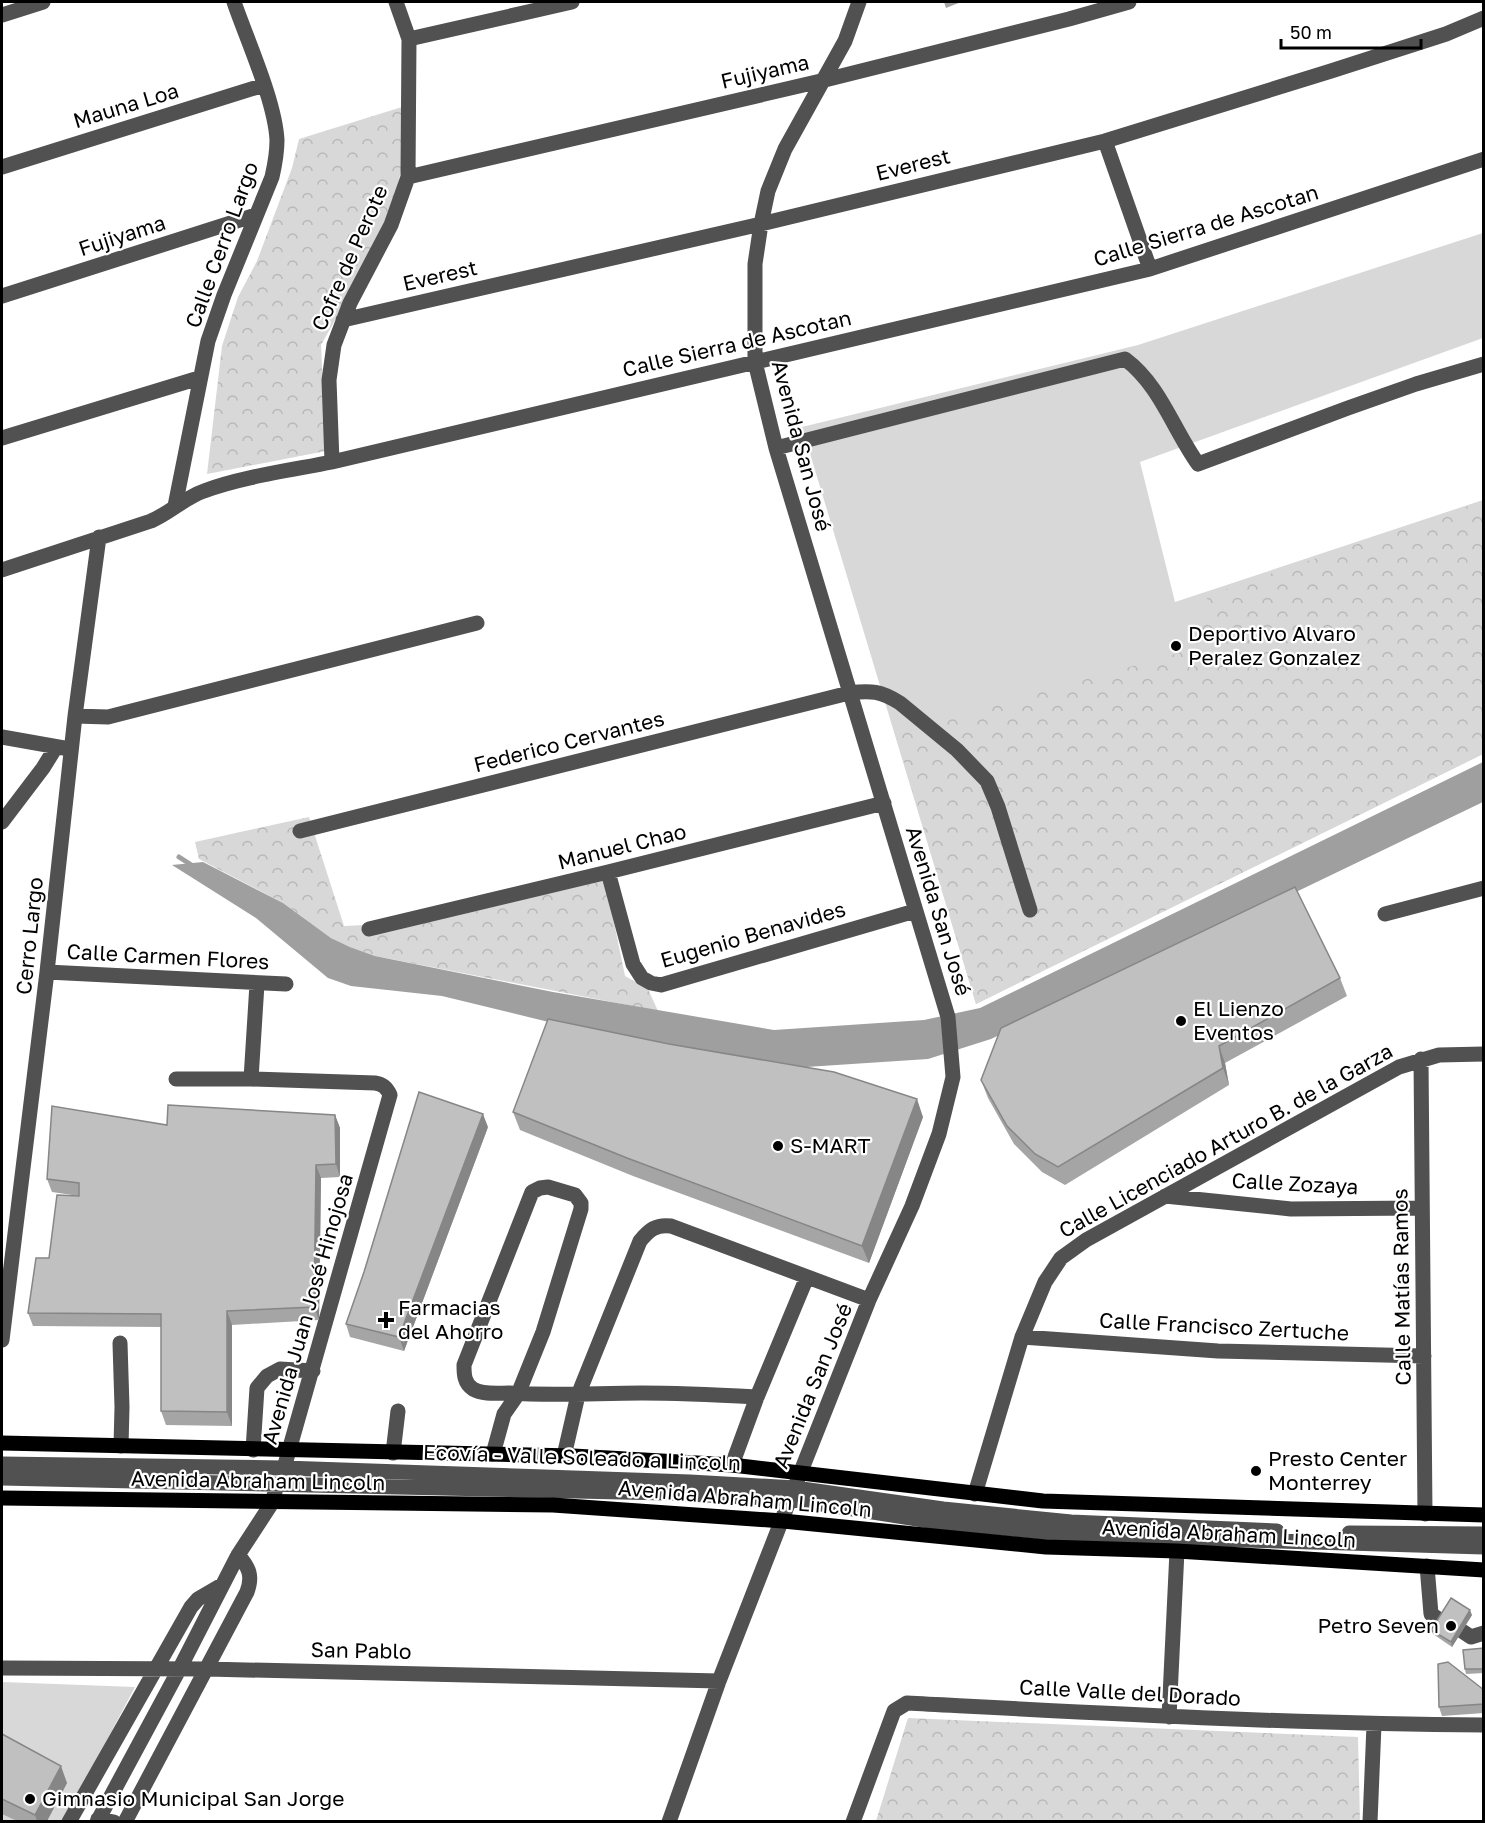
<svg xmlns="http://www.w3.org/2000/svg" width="1485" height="1823" font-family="'Golos Text',sans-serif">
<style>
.green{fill:#d8d8d8}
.park{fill:url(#park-crowns)}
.water{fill:#9f9f9f}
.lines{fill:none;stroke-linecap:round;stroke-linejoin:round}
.stream{stroke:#9f9f9f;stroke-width:5}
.minor{stroke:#515151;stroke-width:15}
.major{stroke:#000;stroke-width:15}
.wall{fill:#a5a5a5}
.shaded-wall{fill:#868686}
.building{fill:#c0c0c0;stroke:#868686;stroke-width:1.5}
.poi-dot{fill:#000;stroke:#fff;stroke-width:2}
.labels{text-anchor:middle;stroke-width:4.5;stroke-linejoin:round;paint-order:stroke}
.street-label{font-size:21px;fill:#000;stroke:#fff}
.poi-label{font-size:21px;fill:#000;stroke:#fff;text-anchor:start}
</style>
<defs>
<pattern id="park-crowns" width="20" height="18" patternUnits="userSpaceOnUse" patternTransform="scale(1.5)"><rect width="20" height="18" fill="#d8d8d8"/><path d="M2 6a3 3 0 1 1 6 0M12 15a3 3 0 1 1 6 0" fill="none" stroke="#b8b8b8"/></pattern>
</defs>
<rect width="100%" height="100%" fill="#fff"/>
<path class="green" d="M1483 233V338L1140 462 1175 602 1483 500V754L976 1004 802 427 1138 345Z
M2 1682 135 1687 64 1821 2 1822Z"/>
<path class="park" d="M402 107 403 161 395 199 377 246 321 345 326 451 207 474 222 346 238 297 257 261 292 168 299 139Z
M1483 501V754L976 1004 895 733 1197 648 1192 625 1214 615 1206 596Z
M309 817 344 926 366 925 605 879 625 976 648 989 658 1011 375 956 350 947 331 938 283 903 199 859 195 842Z
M908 1718 1358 1737 1360 1821H876Z"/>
<path class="water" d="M1483 762V802L991 1039 928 1059 791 1068 598 1034 442 996 351 986 328 978 256 918 172 865 203 862 283 903 331 938 350 947 375 956 553 992 774 1030 924 1020 980 1008Z"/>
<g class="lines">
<path class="stream" d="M179 857 193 866"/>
<path class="minor" d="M2 15 43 2
M409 39 572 2
M1105 141 1150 269
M2 167 264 85
M408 177 825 80 1069 19 1129 2
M2 296 256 215
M343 320 761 224 1105 141 1331 71 1446 34 1484 18
M2 438 199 378
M776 448 1125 359C1160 385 1173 429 1198 464L1348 408 1416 384 1484 364
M332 462 329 380 334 345 350 303 391 225 408 177 409 39 396 2
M175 506 208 341 224 295 272 177C275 164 277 152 277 140 275 101 247 40 234 2
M2 570 151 521C170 513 184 498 204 491 241 477 292 470 332 462L1150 269 1484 159
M75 716 108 717 477 623
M2 737 64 748
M2 822 43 768 56 747
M300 831 849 693C871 690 881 691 900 703L957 750 987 781 998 807 1030 910
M608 872 633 964 642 978 651 983 661 985 915 911
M1385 914 1484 888
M369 929 608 872 884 803
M47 972 286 984
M1421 1059 1425 1514
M176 1079H251L375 1083C383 1084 387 1088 390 1095L286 1461
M251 1079 257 984
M1165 1196 1291 1209 1422 1208
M1022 1337 1218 1351 1424 1356
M2 1340 47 972 75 716 99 537
M120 1343 122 1407 121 1446
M253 1450 257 1388 267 1376 280 1369 313 1371
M393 1453 398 1411
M493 1454 504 1414 518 1394 543 1332 581 1209V1203L575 1195 548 1187 540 1188 532 1192 464 1365C464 1374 464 1383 473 1389 483 1395 498 1393 509 1393 554 1396 598 1393 642 1393 680 1393 719 1395 757 1397
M564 1456 578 1395 640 1241C649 1230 656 1224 671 1226L869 1300
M2 1464 284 1468 690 1482 795 1488 943 1509 1071 1522 1277 1531
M732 1465 757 1397 807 1277
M2 1478 667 1493 790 1499 936 1522 1073 1535 1484 1547
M975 1494 1022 1337 1045 1282 1061 1258 1086 1240 1399 1067 1439 1055 1484 1054
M1349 1533 1484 1534
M1427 1566 1431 1614 1441 1621
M1462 1631 1471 1637 1484 1633
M2 1668 207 1669 719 1681
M1169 1717 1177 1551
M98 1819 114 1822
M69 1822 191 1607 198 1599 222 1585
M97 1822 180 1668 238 1555 272 1503 275 1492
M125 1822 247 1592C253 1576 249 1567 238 1555
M669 1822 719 1681 790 1499 869 1300 912 1206 939 1134 953 1077 948 1017 776 448 755 362V264L761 224 768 191 785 149 845 41 859 2
M853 1822 894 1711 907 1703C1099 1713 1291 1724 1484 1725
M1370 1822 1374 1725"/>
<path class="major" d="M2 1443 573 1456 732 1465 1043 1501 1484 1515
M2 1498 553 1505 783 1521 1046 1547 1177 1551 1484 1570"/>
</g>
<path class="wall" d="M944 2H961L946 8Z
M1340 978 1347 996 1225 1063 1229 1085 1065 1185 1042 1172 1014 1144 988 1098 981 1080Z
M513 1112 923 1117 869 1263 633 1176 520 1130Z
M335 1115 340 1128V1177L321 1178 319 1320 232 1325V1426L166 1425 161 1411V1327L33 1326 28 1313 49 1258 79 1196 52 1192 47 1179 167 1125Z
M488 1127 404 1351 350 1337 346 1324Z
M1472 1615 1452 1647 1433 1634 1431 1630Z
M1484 1648V1673L1466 1674 1465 1669Z
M1484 1690V1713L1442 1716 1439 1707Z
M2 1734 67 1783 47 1821H17L2 1814Z"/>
<path class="shaded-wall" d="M1219 1046 1225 1063 1229 1085 1223 1068Z
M917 1099 923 1117 869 1263 862 1246Z
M483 1114 488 1127 404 1351 399 1337Z
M335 1115 340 1128V1177L336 1164Z
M316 1165 321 1178 319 1320 314 1307Z
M227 1311 232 1325V1426L227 1412Z
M1470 1610 1472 1615 1452 1647 1451 1642Z
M61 1766 67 1783 47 1821H37L35 1815Z"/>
<path class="building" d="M1295 887 1340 978 1219 1046 1223 1068 1058 1167 1035 1154 1007 1126 981 1080 1001 1028Z
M548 1019 669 1044 834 1072 917 1099 862 1246 627 1158 513 1112Z
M419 1092 483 1114 399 1337 346 1324 364 1272Z
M168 1105 335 1115 336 1164 316 1165 314 1307 227 1311V1412L161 1411V1314L28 1313 36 1258H49L57 1195 79 1196V1183L47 1179 52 1106 167 1125Z
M1451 1598 1470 1610 1451 1642 1431 1630Z
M1484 1648V1669H1465L1463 1650Z
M1448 1662 1484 1690V1704L1439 1707 1438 1664Z
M2 1734 61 1766 35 1815 2 1799Z"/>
<g class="poi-dot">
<circle cx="1176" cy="646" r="6"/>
<circle cx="1181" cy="1021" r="6"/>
<circle cx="778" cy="1146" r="6"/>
<path d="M383 1311h6v6h6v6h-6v6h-6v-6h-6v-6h6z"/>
<circle cx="1256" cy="1471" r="6"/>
<circle cx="1451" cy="1626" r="6"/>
<circle cx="30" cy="1799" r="6"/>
</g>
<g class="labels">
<g class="street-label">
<text transform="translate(765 72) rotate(-13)" y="7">Fujiyama</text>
<text transform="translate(126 106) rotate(-17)" y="7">Mauna Loa</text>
<text transform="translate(913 165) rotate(-14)" y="7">Everest</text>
<text transform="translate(1206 226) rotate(-17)" y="7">Calle Sierra de Ascotan</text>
<text transform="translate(122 236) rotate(-18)" y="7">Fujiyama</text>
<text transform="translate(222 245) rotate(-70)" y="7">Calle Cerro Largo</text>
<text transform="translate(350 258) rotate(-66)" y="7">Cofre de Perote</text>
<text transform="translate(440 276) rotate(-13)" y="7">Everest</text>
<text transform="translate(737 344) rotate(-13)" y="7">Calle Sierra de Ascotan</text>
<text transform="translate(801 446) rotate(75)" y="7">Avenida San José</text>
<text transform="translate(569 742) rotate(-14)" y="7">Federico Cervantes</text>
<text transform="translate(622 847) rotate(-14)" y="7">Manuel Chao</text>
<text transform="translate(938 911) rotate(73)" y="7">Avenida San José</text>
<text transform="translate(753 935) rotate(-16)" y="7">Eugenio Benavides</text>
<text transform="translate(30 936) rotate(-84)" y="7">Cerro Largo</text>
<text transform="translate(168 957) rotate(3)" y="7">Calle Carmen Flores</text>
<text transform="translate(1226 1141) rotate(-29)" y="7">Calle Licenciado Arturo B. de la Garza</text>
<text transform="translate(1295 1184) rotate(3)" y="7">Calle Zozaya</text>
<text transform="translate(1402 1287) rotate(-91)" y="7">Calle Matías Ramos</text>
<text transform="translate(308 1309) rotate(-74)" y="7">Avenida Juan José Hinojosa</text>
<text transform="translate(1224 1327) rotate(3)" y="7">Calle Francisco Zertuche</text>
<text transform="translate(813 1386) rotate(-68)" y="7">Avenida San José</text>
<text transform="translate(582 1458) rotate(2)" y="7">Ecovía - Valle Soleado a Lincoln</text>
<text transform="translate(258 1481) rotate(1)" y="7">Avenida Abraham Lincoln</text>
<text transform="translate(745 1499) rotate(5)" y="7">Avenida Abraham Lincoln</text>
<text transform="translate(1229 1534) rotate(3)" y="7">Avenida Abraham Lincoln</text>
<text transform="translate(361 1651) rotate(1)" y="7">San Pablo</text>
<text transform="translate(1130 1693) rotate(3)" y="7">Calle Valle del Dorado</text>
</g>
<g class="poi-label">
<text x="1188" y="641">Deportivo Alvaro<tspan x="1188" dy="24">Peralez Gonzalez</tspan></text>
<text x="1193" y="1016">El Lienzo<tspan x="1193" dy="24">Eventos</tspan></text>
<text x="790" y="1153">S-MART</text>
<text x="398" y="1315">Farmacias<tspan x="398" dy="24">del Ahorro</tspan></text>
<text x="1268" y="1466">Presto Center<tspan x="1268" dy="24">Monterrey</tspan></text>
<text x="1439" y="1633" text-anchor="end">Petro Seven</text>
<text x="42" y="1806">Gimnasio Municipal San Jorge</text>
</g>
</g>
<rect width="1485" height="1823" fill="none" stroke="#000000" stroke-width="6"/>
<path d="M1281 39v9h140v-9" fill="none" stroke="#000000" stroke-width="3"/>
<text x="1290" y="39" font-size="18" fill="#000000" stroke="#ffffff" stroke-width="4.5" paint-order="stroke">50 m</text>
</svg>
